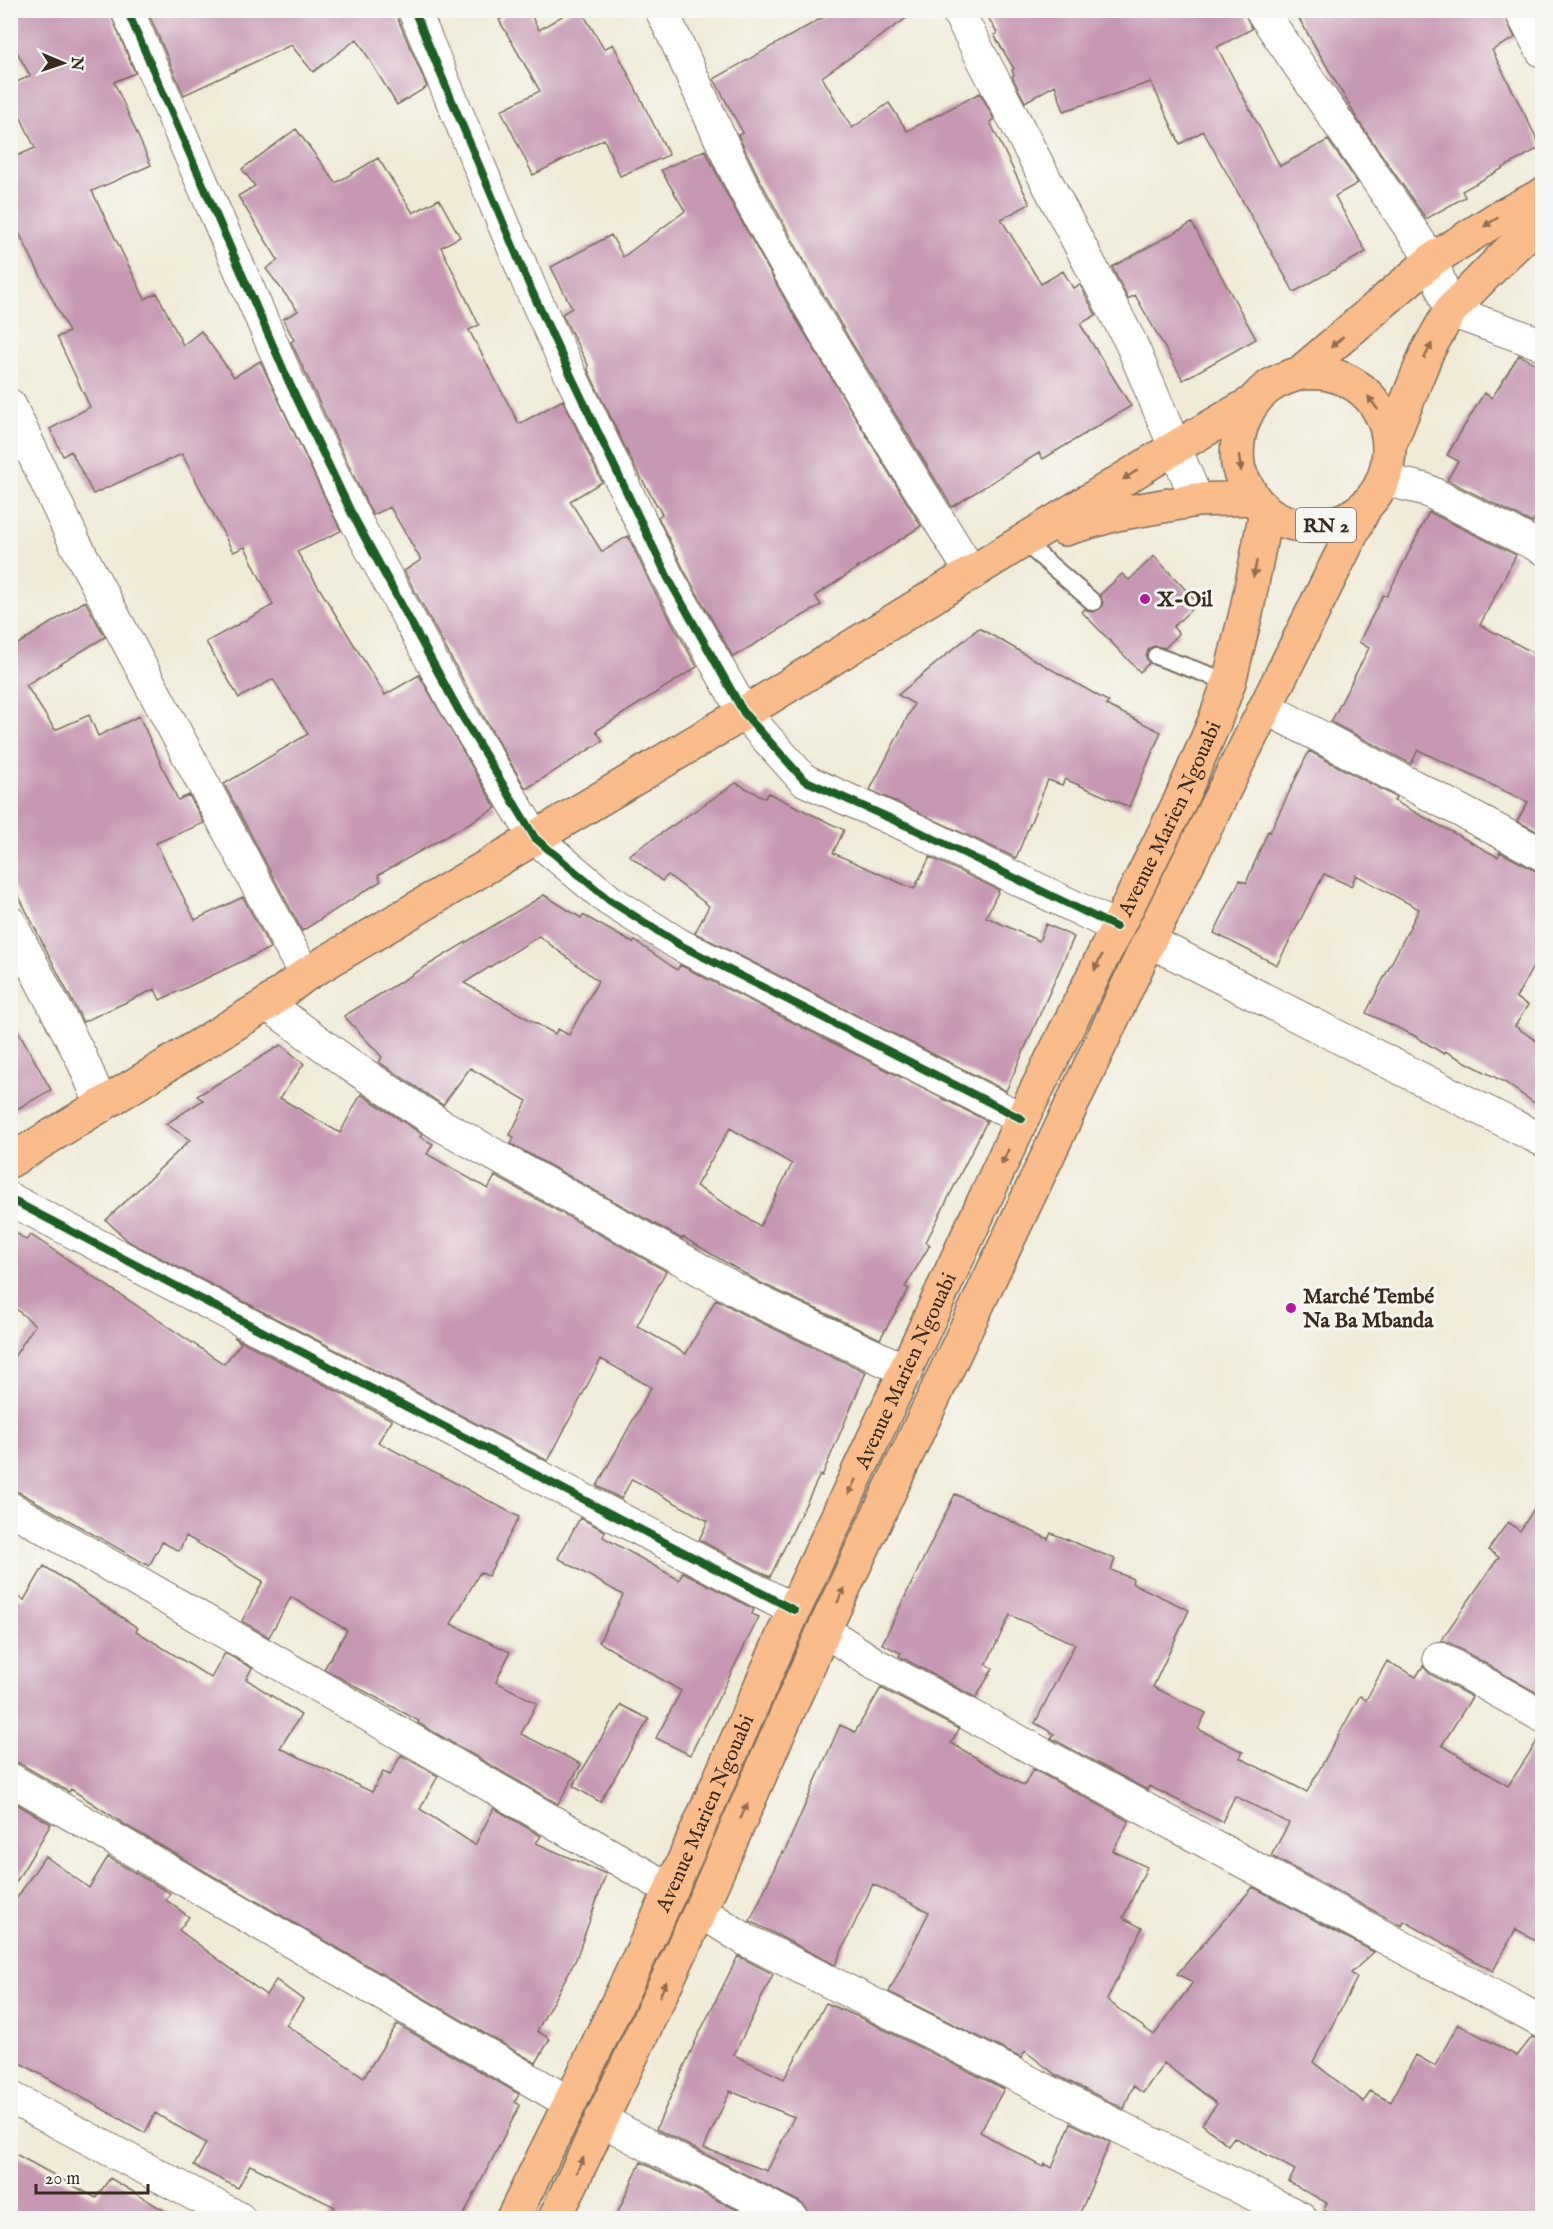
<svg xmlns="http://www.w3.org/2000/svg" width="1553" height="2229" font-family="'IM FELL English',serif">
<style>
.building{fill:#c698b3;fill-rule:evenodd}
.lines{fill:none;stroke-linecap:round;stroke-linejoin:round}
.lane-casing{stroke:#7a6e5f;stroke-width:20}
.street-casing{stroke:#7a6e5f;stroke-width:34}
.primary-casing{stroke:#7a6e5f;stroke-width:36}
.highway-casing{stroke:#7a6e5f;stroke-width:36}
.lane{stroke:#fff;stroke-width:16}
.street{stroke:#fff;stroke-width:32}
.primary{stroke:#fabc8b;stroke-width:33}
.highway{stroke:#fabc8b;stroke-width:33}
.cycleway-casing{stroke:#f6f6f2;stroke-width:11}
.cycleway{stroke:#1b5e20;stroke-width:8}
.oneway{fill:#916c4f}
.poi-dot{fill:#b5179e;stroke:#f6f6f2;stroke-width:2}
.labels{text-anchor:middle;stroke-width:6;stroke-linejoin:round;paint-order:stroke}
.shield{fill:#f6f6f2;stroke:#73675e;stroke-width:1.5}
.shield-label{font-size:20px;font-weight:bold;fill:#3b2a1e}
.poi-label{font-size:21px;font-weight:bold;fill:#3b2a1e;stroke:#f6f6f2;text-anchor:start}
.street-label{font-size:21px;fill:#3b2a1e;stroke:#f6f6f2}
</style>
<rect width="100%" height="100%" fill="#f6f6f2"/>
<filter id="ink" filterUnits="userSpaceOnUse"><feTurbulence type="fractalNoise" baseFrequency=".0167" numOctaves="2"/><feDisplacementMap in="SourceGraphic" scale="12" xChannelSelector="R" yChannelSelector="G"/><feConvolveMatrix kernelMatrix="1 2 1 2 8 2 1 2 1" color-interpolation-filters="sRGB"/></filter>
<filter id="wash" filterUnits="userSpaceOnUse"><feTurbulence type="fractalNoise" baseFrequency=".008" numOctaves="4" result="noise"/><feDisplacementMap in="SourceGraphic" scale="24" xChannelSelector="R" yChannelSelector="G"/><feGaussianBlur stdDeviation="1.35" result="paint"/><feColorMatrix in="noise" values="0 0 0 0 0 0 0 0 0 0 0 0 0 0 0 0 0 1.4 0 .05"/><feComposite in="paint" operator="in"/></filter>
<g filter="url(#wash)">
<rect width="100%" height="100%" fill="#f0ebd8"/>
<g id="blocks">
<path class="building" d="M10 10H109L135 73 114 82 151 165 92 191 145 299 157 293 183 345 201 331 234 377 260 361 341 531 297 552 385 695 419 675 496 808 378 875 381 881 302 931 224 784 308 734 273 679 239 698 206 642 273 605 245 547 233 552 182 454 93 494 71 451 63 456 50 429 90 407 57 337 69 332 10 215V159L35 148 10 94V85L30 76 10 39Z
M147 10H394L427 87 397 105 357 39 313 72 291 45 184 95Z
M515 10H528L539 30 572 10H581L604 49 613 44 669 155 620 176 604 139 533 175 501 110 540 91 499 20Z
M836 10H918L822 77 852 128 889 103 907 131 980 93 994 119 990 122 1030 204 1001 219 1041 284 1063 271 1073 288 1080 285 1096 315 1080 324 1131 406 1043 459 1039 453 952 507 850 340 797 248 759 178 738 135 743 133 714 79Z
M984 10H1243L1252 29 1217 47 1280 166 1328 140 1358 183 1335 196 1366 252 1294 292 1203 131 1180 144 1151 82 1064 111 1055 85 1025 102 1012 76 1014 75 1012 70 1014 69 994 35 997 33Z
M1294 10H1502L1515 38 1492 50 1541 147 1462 191 1465 197 1426 219 1359 122Z
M296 129 336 183 378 158 413 213 439 199 460 237 441 247 479 325 469 330 519 424 563 400 602 482 570 501 602 552 628 536 652 587 697 667 596 731 603 741 526 789 475 702 404 571 421 560 390 507 373 515 367 504 291 342 294 340 283 319 298 311 266 269 278 260 238 196 255 186 242 169Z
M705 150 727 195 792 312 921 526 815 596 821 605 733 657 684 570 658 517 662 514 633 464 588 370V365L562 314 572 308 551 267 611 235 623 257 685 211 661 170Z
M1192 223 1256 339 1183 380 1135 295 1128 299 1112 267Z
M1519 355 1542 367V505L1532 523 1447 480 1458 461 1447 455 1484 393 1492 398Z
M1429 512 1516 555 1480 625 1542 657V834L1517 821 1528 802 1418 750 1411 764 1331 722 1369 648 1359 642 1383 595 1387 596Z
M1154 556 1198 603 1173 627 1179 634 1165 648 1155 646 1149 648 1146 657 1149 663 1140 672 1082 612 1085 609 1092 612 1100 609 1103 603 1100 595 1122 574 1129 580Z
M85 601 105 637 26 685 55 730 89 715 98 736 139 716 178 800 189 795 204 823 156 843 195 920 243 897 270 948 160 1000 155 989 83 1022 10 879V649Z
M979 628 1109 702 1106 705 1161 732 1129 807 1065 779 1062 785 1048 780 1016 858 870 790 914 704 898 695Z
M1309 751 1396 797 1394 801 1498 857 1500 852 1534 870 1542 872V950L1516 998 1528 1005 1515 1026 1542 1045V1108L1504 1082 1445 1051 1444 1054 1413 1035 1366 1013 1419 909 1356 875 1351 886 1324 874 1277 965 1214 933 1240 880 1246 883 1268 831 1270 832Z
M736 783 765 798 768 793 844 830 833 853 914 889 930 857 999 890 986 917 1039 941 1046 924 1074 937 1006 1091 695 933 709 906 668 875 662 881 629 855Z
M544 895 581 918 583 915 633 943 635 941 677 970 680 965 987 1121 926 1242 930 1245 905 1287 909 1289 880 1339 759 1282 683 1237 682 1239 511 1144 514 1137 510 1135 527 1101 470 1068 443 1105 379 1062 382 1057 344 1016ZM539 936 598 981 569 1035 558 1029 555 1034 464 983ZM730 1128 792 1164 760 1226 696 1186Z
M10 1016 51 1090 10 1113Z
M281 1045 304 1064 280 1098 340 1133 361 1094 422 1134 420 1137 433 1144 427 1154 488 1189 495 1176 666 1271 637 1326 686 1354 716 1299 743 1314 866 1372 822 1476 820 1475 770 1577 699 1540 708 1521 632 1479 621 1499 597 1486 651 1387 601 1359 548 1461 128 1241 106 1220 190 1140 166 1124 203 1100 197 1096Z
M10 1228 26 1240 31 1235 224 1364 241 1343 234 1337 392 1420 378 1442 519 1517 488 1576 480 1572 451 1624 510 1652 496 1682 537 1703 521 1734 581 1764 558 1804 418 1723 419 1721 324 1669 347 1630 291 1597 269 1637 242 1621 263 1581 186 1536 179 1551 162 1542 149 1566 19 1492 10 1490V1363L35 1325 10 1304Z
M955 1494 1048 1539 1051 1533 1115 1559 1111 1570 1133 1579 1132 1583 1189 1610 1153 1687 1206 1713 1198 1729 1243 1752 1240 1758 1307 1792 1360 1696 1366 1700 1387 1661 1416 1677 1423 1666 1430 1674 1472 1697 1442 1745 1508 1786 1542 1734V1944L1516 1929 1493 1971 1404 1921 1402 1926 1271 1856 1289 1823 1235 1796 1222 1822 1149 1786 1147 1790 1051 1738 1054 1734 1035 1723 1075 1644 1010 1615 986 1665 993 1668 976 1698 899 1656 901 1653 882 1644Z
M1542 1496V1696L1448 1642 1441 1640 1499 1557 1488 1550 1508 1522 1520 1531Z
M580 1518 605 1531 603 1537 679 1580 683 1572 754 1609 752 1614 759 1617 690 1755 656 1738 681 1691 599 1642 623 1595 558 1558Z
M44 1566 138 1628 136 1631 211 1678 225 1653 252 1668 246 1679 301 1715 280 1748 372 1792 383 1772 390 1775 401 1755 438 1776 420 1809 475 1845 494 1808 541 1836 536 1843 606 1874 576 1959 537 2031 550 2039 536 2063 127 1826 71 1789 69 1792 19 1763 10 1761V1593L24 1600Z
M881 1688 959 1729 951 1743 1024 1786 1033 1769 1129 1821 1113 1851 1147 1867 1123 1918 1142 1928 1107 2000 1154 2035 1193 1982 1177 1974 1253 1887 1374 1952 1351 1973 1357 1978 1313 2062 1364 2102 1370 2091 1391 2102 1416 2055 1435 2066 1458 2024 1517 2056 1532 2037 1542 2040V2218H1342L1324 2209 1327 2203 1289 2182 1295 2170 1234 2137 1228 2145 1202 2124 1217 2104 1164 2063 1143 2093 1133 2086 1124 2109 1056 2075 1025 2051 1021 2058 889 1992 929 1912 873 1884 835 1965 750 1921 782 1852 784 1853 840 1725 855 1732Z
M621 1705 649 1719 600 1802 573 1786Z
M15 1803 51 1824 10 1892V1810Z
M45 1856 89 1888 108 1857 170 1893 166 1900 189 1917 179 1930 266 1995 276 1980 303 2000 286 2025 364 2077 397 2024 519 2094 515 2102 520 2105 462 2218H328L335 2207 250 2165 238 2188 194 2166 206 2143 155 2113 145 2133 10 2057V1908Z
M738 1956 773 1974 734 2055 784 2079 826 2003 859 2017 1004 2089 980 2132 1043 2167 1045 2164 1052 2168 1071 2123 1110 2142 1078 2218H810L807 2209 800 2202 656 2129 697 2038ZM730 2091 794 2117 767 2171 704 2148Z
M10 2151 96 2198 110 2178 177 2218H10Z
M641 2162 664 2174 754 2218H615Z"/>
</g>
</g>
<g filter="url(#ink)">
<use href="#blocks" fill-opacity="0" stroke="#7a6e5f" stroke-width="1.5"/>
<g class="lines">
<defs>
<path id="lane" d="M1024 542 1093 602
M1156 656 1229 682"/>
<path id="street" d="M127 10 288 380 351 512 459 711 535 838 609 900 680 945 1022 1119
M414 10 530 287 572 378 668 578 744 713 804 780 914 829 1116 927
M661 10C695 76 720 147 756 211 823 335 898 454 972 574
M957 10 1131 343 1197 500
M1261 10 1432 260 1450 311 1542 344
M1520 10 1542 51
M10 405 75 543 305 975
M1385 480 1424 489 1542 548
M1266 708 1542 854
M10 922 81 1057 102 1106
M1149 941 1542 1140
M267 1004 350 1065 441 1125 751 1298 907 1371
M10 1199 794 1610
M10 1508 671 1890
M824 1630 875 1664 1542 2022
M1439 1658 1542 1716
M10 1779 570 2103
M700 1911 746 1940 1301 2218
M10 2097 239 2218
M601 2119C663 2156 729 2184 792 2218"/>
<g id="primary">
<path id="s1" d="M513 2218 570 2103 671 1890 794 1610 1022 1119 1180 801 1214 723 1229 682 1247 609 1266 511"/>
<path d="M555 2218 700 1911 824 1630 1149 941 1365 507"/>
</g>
<path id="highway" d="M1300 373C1309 373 1319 372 1328 374 1423 396 1402 538 1299 525 1278 522 1258 509 1249 490 1245 483 1239 473 1238 465 1234 435 1246 399 1275 383 1282 379 1292 376 1300 373L1432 260 1498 218 1542 195
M1390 444 1427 352 1450 311 1505 255 1542 220
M1065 529 1117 514 1197 500 1253 498
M10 1161 267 1004 305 975 744 713 1174 448 1253 402"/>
</defs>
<use href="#lane" class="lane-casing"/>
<use href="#street" class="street-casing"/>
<use href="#primary" class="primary-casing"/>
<use href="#highway" class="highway-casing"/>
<use href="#lane" class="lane"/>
<use href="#street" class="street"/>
<use href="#primary" class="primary"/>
<use href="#highway" class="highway"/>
<defs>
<path id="cycleway" d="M127 10 288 380 351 512 459 711 535 838 609 900 680 945 1022 1119
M414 10 530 287 572 378 668 578 744 713 804 780 914 829 1116 927
M10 1199 794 1610"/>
</defs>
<use href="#cycleway" class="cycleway-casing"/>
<use href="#cycleway" class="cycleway"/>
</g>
<defs><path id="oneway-solid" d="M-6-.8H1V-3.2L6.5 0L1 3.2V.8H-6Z" transform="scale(1.5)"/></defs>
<g class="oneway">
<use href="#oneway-solid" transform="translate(1491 222) rotate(148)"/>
<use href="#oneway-solid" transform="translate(1337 342) rotate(139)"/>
<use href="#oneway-solid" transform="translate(1428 351) rotate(-63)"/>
<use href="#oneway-solid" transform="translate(1373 403) rotate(-126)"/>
<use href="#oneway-solid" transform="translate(1240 463) rotate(82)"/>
<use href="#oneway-solid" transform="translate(1130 475) rotate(148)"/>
<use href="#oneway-solid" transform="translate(1255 569) rotate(102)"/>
<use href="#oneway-solid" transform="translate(1098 963) rotate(116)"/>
<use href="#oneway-solid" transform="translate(1005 1157) rotate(115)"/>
<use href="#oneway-solid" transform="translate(852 1487) rotate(115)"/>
<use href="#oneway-solid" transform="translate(841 1595) rotate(-65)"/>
<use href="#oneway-solid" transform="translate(744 1811) rotate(-66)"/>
<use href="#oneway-solid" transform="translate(663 1989) rotate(-65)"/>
<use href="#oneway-solid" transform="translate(580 2165) rotate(-65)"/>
</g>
</g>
<g class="poi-dot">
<circle cx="1145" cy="599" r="6"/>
<circle cx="1291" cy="1308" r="6"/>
</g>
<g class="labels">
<rect class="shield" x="1296" y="508" width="60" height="34" rx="4.5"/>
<g class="shield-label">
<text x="1326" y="532">RN 2</text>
</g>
<g class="poi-label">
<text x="1157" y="606">X-Oil</text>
<text x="1303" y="1303">Marché Tembé<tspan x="1303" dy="24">Na Ba Mbanda</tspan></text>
</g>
<g class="street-label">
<text dy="7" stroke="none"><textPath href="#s1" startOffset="1546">Avenue Marien Ngouabi</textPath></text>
<text dy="7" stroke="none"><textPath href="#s1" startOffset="934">Avenue Marien Ngouabi</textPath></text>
<text dy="7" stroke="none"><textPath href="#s1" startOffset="448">Avenue Marien Ngouabi</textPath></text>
</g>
</g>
<rect width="1553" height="2229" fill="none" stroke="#f6f6f2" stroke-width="36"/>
<g transform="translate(63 63) rotate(92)" stroke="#f6f6f2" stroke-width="4.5" paint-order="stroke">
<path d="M0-4.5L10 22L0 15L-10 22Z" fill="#3b2a1e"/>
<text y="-9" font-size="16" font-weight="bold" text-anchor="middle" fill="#3b2a1e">N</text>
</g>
<path d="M36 2184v9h112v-9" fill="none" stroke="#3b2a1e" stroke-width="3"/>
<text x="45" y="2184" font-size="18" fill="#3b2a1e" stroke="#f6f6f2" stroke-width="4.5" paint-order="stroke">20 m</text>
</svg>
